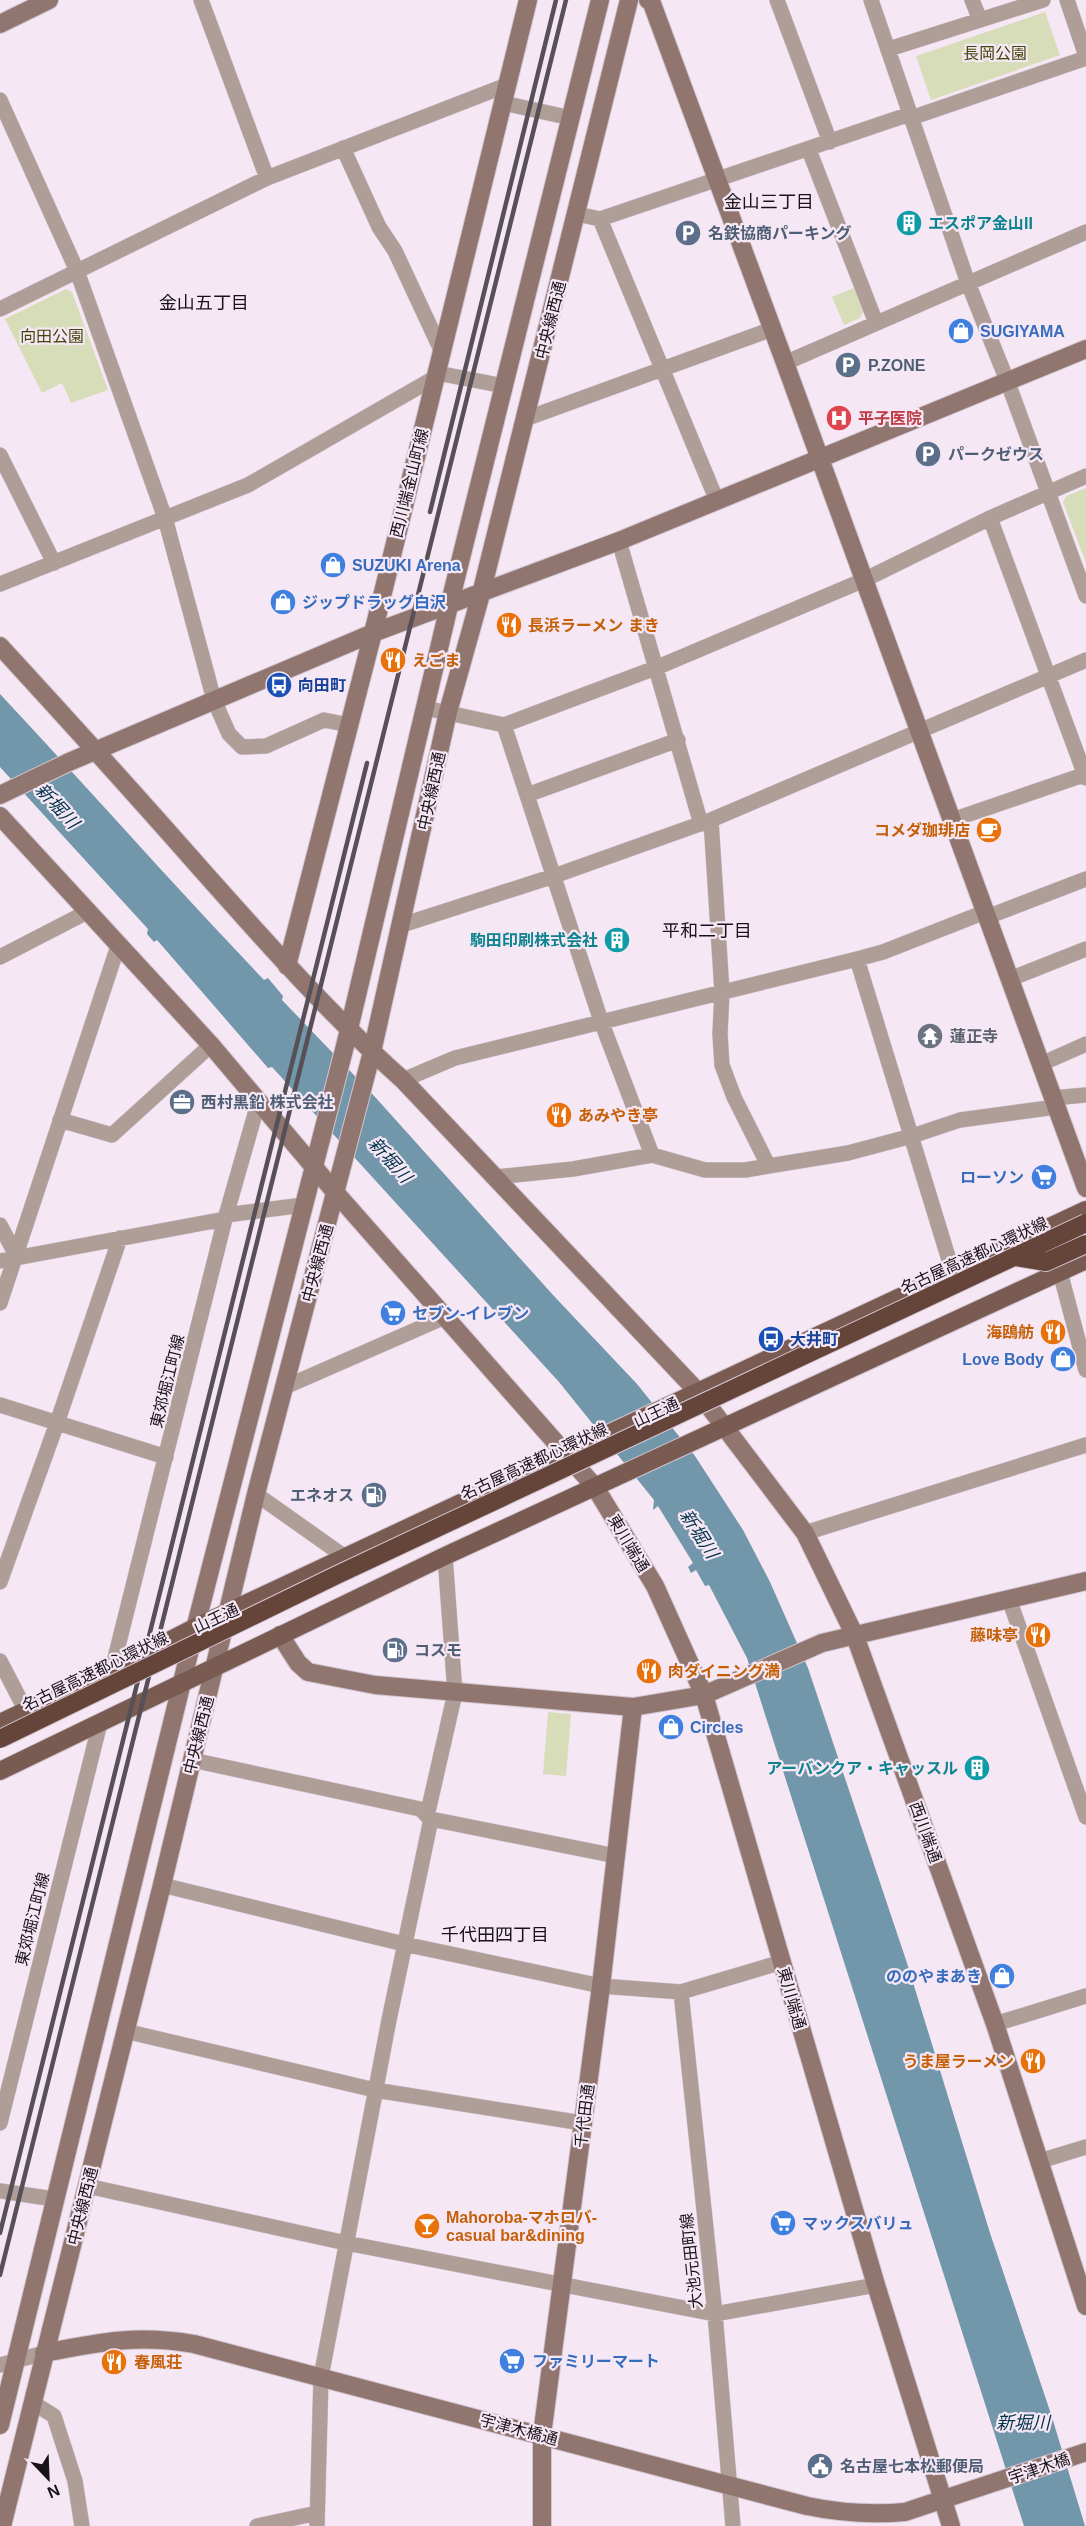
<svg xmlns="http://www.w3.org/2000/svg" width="1086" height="2526" font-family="Helvetica,'Noto Sans JP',sans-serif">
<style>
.green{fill:#d8ddb9}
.water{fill:#7296aa}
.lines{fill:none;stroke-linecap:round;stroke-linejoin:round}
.street-casing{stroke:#d2c5d2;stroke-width:16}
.secondary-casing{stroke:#d2c5d2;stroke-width:20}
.primary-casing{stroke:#d2c5d2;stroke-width:20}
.street{stroke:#af9d98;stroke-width:15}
.secondary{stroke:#90766f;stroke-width:18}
.primary{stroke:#795b52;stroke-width:18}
.rail{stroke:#575057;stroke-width:4.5}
.highway-bridge-casing{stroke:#d2c5d2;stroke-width:20;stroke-linecap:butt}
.highway-bridge{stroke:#65443a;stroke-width:18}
.labels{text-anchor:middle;stroke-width:4.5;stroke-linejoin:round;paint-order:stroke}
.park-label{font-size:16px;fill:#424709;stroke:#f6e7f5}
.culture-label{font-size:16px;font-weight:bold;fill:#0d838f;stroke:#f6e7f5;text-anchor:end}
.service-label{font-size:16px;font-weight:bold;fill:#4e5e75;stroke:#f6e7f5;text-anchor:start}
.street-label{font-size:16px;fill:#181318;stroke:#f6e7f5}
.shop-label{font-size:16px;font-weight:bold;fill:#366cbe;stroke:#f6e7f5;text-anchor:start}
.health-label{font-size:16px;font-weight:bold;fill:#be3a42;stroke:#f6e7f5;text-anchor:start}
.food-label{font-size:16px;font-weight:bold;fill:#c56008;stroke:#f6e7f5;text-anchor:start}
.transit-label{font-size:16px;font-weight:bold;fill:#164399;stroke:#f6e7f5;text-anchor:start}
.worship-label{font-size:16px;font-weight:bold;fill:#5b616d;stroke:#f6e7f5;text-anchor:start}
.neighbourhood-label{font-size:18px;fill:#181318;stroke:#f6e7f5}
.water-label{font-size:18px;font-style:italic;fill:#00344a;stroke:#f6e7f5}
</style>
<rect width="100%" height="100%" fill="#f6e7f5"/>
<path class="green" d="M1045 12 1060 55 931 100 916 56Z
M854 288 863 312 860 318 844 325 832 297Z
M66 289 72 292 108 390 71 403 62 383 42 393 5 319Z
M1086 488V563L1063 502 1066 496Z
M548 1712 571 1714 566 1776 543 1774Z"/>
<path class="water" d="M0 694C89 789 174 886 264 980L268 978 283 996 282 1000 376 1098 553 1295 637 1384 695 1456 743 1530 770 1582 808 1668 907 1963 990 2233 1051 2414 1085 2526H1024L747 1658 709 1585 705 1586 696 1570 691 1573 688 1567 693 1563 658 1506 653 1510 654 1500 559 1382 272 1067 268 1068 157 940 154 942 147 934 148 929 0 767Z"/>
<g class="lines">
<defs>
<path id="street" d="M201 0 267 178
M777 0 830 142
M871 0 968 283 1008 383 1086 596
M972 0 980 20
M1067 0 1086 56
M889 49 1043 0
M0 100 77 271 165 518 214 700 229 734 242 747 266 746 324 720 349 725
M503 103 571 118
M911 118 1086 58
M343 148 379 227 395 251 442 352
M809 150 876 323
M577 214 600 219 910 114
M600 219 717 501
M0 309 267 178 507 85
M785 363 1086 232
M437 373 504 386
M525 419 772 329
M0 455 54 563
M990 518 1086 778
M619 541 701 824
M0 584 248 485 436 377
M425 708 504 725 658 667 864 580 990 518 1086 476
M504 725 601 1021 652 1155
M527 795 678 740
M711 820 722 992 720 1034 722 1065 734 1097 768 1165
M952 820 1086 774
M987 917 1086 879
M402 925 554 876 711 820 1086 660
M0 957 87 912
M857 959 953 1273
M1010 979 1086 949
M1041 1064 1086 1044
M403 1080 455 1058 857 959 883 952 985 912
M1053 1098 1086 1095
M60 1120 112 1135 211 1045
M496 1177 573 1169 652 1155 705 1170H745L848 1153 912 1136 960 1120 1056 1107
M226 1215 303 1205
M0 1225 17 1257
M0 1261 225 1219
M1060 1272 1086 1370
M0 1303 118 946
M285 1387 445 1317
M0 1405 166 1457
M256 1494 345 1557
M805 1533 1086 1445
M0 1582 57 1423 120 1238
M1009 1599 1086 1817
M0 1661 26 1711
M112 1670 225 1219 259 1100
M192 1760 420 1809 431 1819 616 1856
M427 1816 455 1693 445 1556
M162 1885 404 1944 601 1986 681 1992 782 1962
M681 1992 715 2314 733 2526
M995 2024 1086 1996
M125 2031 375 2090 582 2123
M0 2123 100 1723
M1040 2161 1086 2147
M87 2186 346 2243 715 2314 876 2285
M0 2191 54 2199
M0 2365 44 2353
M32 2402 54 2416 75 2481 82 2526
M257 2526 317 2513
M317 2526 321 2377 389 2020 431 1819"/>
<path id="secondary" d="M648 0 651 1 785 363 1086 1188
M0 24 49 0
M0 646C68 720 135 794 201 869 266 942 330 1015 403 1080L698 1392 805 1533 855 1636 995 2024 1086 2306
M0 795 69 762 373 633 619 541 1086 349
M0 816 211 1045 335 1192 595 1487 655 1586 704 1695 876 2285 951 2526
M287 966 373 633 528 0
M280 1635 298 1663 308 1672 375 1685 633 1707 704 1695 822 1643 1086 1581
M44 2353C100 2342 137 2334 194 2344L807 2506C841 2513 871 2515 905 2512L1086 2452
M0 2425 198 1617 345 1046 449 606 600 0
M2 2526 162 1885 256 1494 372 1052 448 712 481 594 629 0
M542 2526V2435L601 1986 633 1707"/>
<path id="primary" d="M0 1723 112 1670 196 1627 1086 1210
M0 1771 445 1556 1086 1260"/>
</defs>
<use href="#street" class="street-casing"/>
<use href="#secondary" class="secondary-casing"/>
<use href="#primary" class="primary-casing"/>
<use href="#street" class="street"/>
<use href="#secondary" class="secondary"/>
<use href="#primary" class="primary"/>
<path class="rail" d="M430 512 556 0
M0 2233 367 763
M0 2275 566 0"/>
<defs>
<path id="highway-bridge" d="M1015 1257 1046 1262 1086 1244
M0 1739 337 1575 1086 1223"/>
</defs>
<use href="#highway-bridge" class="highway-bridge-casing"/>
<use href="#highway-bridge" class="highway-bridge"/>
</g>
<defs>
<symbol id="building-disc" viewBox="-11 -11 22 22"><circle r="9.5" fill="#0f9aa8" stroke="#f6e7f5"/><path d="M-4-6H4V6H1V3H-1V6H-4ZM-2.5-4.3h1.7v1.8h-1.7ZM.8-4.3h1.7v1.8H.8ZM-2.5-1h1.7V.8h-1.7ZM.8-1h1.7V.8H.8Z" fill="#fff"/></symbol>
<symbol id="parking-disc" viewBox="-11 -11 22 22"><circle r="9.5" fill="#5c6f8a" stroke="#f6e7f5"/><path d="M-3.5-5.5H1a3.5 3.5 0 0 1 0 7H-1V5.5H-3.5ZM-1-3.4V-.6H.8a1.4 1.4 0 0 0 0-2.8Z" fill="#fff"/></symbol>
<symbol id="shop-disc" viewBox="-11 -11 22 22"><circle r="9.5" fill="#3f7fe0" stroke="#f6e7f5"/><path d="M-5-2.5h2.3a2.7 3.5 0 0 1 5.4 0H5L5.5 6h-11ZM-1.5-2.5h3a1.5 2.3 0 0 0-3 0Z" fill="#fff"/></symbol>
<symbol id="hospital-disc" viewBox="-11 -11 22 22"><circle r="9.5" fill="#e0444e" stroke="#f6e7f5"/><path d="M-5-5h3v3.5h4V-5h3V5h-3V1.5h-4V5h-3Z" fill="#fff"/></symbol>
<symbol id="restaurant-disc" viewBox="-11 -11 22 22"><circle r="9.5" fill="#e8710a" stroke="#f6e7f5"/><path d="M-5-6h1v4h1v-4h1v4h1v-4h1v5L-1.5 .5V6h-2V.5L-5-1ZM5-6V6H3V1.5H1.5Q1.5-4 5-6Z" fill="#fff"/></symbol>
<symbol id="bus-disc" viewBox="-11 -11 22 22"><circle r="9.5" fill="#1a4fb4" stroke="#f6e7f5"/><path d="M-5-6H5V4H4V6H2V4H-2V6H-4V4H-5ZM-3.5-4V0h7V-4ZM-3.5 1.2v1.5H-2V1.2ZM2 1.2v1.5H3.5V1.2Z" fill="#fff"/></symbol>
<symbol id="cafe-disc" viewBox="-11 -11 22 22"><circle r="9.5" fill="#e8710a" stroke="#f6e7f5"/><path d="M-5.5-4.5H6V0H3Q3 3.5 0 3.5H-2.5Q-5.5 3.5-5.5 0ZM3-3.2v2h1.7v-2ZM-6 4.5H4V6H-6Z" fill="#fff"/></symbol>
<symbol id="temple-disc" viewBox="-11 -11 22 22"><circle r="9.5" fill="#6b7280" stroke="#f6e7f5"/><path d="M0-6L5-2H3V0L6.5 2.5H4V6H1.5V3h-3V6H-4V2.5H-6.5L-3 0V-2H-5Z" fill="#fff"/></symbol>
<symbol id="office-disc" viewBox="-11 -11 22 22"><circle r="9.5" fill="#5c6f8a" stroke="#f6e7f5"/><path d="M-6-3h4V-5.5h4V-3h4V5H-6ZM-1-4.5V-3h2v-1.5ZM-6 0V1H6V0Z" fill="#fff"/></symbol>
<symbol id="supermarket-disc" viewBox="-11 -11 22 22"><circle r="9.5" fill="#3f7fe0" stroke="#f6e7f5"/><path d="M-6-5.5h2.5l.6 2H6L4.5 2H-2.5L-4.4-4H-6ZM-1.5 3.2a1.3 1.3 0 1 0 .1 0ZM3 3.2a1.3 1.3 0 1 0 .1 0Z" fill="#fff"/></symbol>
<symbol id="fuel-disc" viewBox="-11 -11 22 22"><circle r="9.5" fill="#5c6f8a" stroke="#f6e7f5"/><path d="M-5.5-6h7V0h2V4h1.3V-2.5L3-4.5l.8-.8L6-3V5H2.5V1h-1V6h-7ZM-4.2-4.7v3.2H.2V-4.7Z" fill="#fff"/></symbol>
<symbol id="bar-disc" viewBox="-11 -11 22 22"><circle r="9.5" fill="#e8710a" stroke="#f6e7f5"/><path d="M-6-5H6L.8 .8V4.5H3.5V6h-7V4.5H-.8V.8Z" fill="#fff"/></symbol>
<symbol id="civic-disc" viewBox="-11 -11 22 22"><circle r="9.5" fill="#5c6f8a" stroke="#f6e7f5"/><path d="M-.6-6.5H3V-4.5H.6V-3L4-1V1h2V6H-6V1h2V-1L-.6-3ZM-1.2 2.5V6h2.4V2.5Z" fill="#fff"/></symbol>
</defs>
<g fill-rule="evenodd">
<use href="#building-disc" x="894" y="208" width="30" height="30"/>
<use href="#parking-disc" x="673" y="218" width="30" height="30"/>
<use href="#shop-disc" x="946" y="316" width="30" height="30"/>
<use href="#parking-disc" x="833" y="350" width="30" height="30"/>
<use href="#hospital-disc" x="824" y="403" width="30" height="30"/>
<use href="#parking-disc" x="913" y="439" width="30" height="30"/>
<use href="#shop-disc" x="318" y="550" width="30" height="30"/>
<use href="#shop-disc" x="268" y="587" width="30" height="30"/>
<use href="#restaurant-disc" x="494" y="610" width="30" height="30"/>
<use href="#restaurant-disc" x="378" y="645" width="30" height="30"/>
<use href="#bus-disc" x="264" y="670" width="30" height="30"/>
<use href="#cafe-disc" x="974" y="815" width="30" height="30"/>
<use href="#building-disc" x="602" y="925" width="30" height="30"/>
<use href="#temple-disc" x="915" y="1021" width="30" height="30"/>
<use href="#office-disc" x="167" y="1087" width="30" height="30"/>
<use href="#restaurant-disc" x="544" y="1100" width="30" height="30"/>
<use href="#supermarket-disc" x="1029" y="1162" width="30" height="30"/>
<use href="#supermarket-disc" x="378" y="1298" width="30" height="30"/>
<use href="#restaurant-disc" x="1038" y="1317" width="30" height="30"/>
<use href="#bus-disc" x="756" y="1324" width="30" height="30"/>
<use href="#shop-disc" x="1048" y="1344" width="30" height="30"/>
<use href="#fuel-disc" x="359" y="1480" width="30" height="30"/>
<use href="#restaurant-disc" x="1023" y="1620" width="30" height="30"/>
<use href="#fuel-disc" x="380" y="1635" width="30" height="30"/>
<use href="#restaurant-disc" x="634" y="1656" width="30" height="30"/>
<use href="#shop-disc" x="656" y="1712" width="30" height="30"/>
<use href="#building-disc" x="962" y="1753" width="30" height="30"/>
<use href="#shop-disc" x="987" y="1961" width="30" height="30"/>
<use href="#restaurant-disc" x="1018" y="2046" width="30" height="30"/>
<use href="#supermarket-disc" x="768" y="2208" width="30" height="30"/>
<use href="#bar-disc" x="412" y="2211" width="30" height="30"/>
<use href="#supermarket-disc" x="497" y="2346" width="30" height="30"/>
<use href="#restaurant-disc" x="99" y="2347" width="30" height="30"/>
<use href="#civic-disc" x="805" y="2451" width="30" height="30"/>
</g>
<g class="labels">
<g class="park-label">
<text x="995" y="59">長岡公園</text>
<text x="52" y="342">向田公園</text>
</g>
<g class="culture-label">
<text x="928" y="229" text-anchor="start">エスポア金山II</text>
<text x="598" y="946">駒田印刷株式会社</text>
<text x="958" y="1774">アーバンクア・キャッスル</text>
</g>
<g class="service-label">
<text x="708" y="239">名鉄協商パーキング</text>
<text x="868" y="371">P.ZONE</text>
<text x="948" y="460">パークゼウス</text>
<text x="201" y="1108">西村黒鉛 株式会社</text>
<text x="354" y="1501" text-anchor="end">エネオス</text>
<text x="414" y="1656">コスモ</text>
<text x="840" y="2472">名古屋七本松郵便局</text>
</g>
<g class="street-label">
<text transform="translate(550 320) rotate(-76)" y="6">中央線西通</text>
<text transform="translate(409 483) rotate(-76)" y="6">西川端金山町線</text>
<text transform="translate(431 791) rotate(-78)" y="6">中央線西通</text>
<text transform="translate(974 1255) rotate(-25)" y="6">名古屋高速都心環状線</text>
<text transform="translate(317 1263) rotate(-75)" y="6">中央線西通</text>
<text transform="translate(167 1381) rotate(-76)" y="6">東郊堀江町線</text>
<text transform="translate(656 1412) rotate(-25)" y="6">山王通</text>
<text transform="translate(534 1461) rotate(-25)" y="6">名古屋高速都心環状線</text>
<text transform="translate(629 1543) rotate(59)" y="6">東川端通</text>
<text transform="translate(216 1618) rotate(-25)" y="6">山王通</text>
<text transform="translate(95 1671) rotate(-26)" y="6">名古屋高速都心環状線</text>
<text transform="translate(198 1735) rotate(-76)" y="6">中央線西通</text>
<text transform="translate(926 1832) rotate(70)" y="6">西川端通</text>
<text transform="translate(32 1919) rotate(-76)" y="6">東郊堀江町線</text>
<text transform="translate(792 1998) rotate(74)" y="6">東川端通</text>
<text transform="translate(584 2116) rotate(-83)" y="6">千代田通</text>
<text transform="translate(82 2206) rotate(-76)" y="6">中央線西通</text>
<text transform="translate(691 2261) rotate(-96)" y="6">大池元田町線</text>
<text transform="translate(519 2429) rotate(15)" y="6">宇津木橋通</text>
<text transform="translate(1039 2468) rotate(-19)" y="6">宇津木橋</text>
</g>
<g class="shop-label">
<text x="980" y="337">SUGIYAMA</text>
<text x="352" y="571">SUZUKI Arena</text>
<text x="302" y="608">ジップドラッグ白沢</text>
<text x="1024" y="1183" text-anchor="end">ローソン</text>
<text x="412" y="1319">セブン-イレブン</text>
<text x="1044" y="1365" text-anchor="end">Love Body</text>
<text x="690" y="1733">Circles</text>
<text x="982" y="1982" text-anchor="end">ののやまあき</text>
<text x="802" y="2229">マックスバリュ</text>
<text x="532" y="2367">ファミリーマート</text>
</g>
<g class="health-label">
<text x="858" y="424">平子医院</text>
</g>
<g class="food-label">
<text x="528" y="631">長浜ラーメン まき</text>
<text x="412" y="666">えごま</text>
<text x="970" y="836" text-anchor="end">コメダ珈琲店</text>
<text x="578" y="1121">あみやき亭</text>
<text x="1034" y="1338" text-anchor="end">海鴎舫</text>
<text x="1018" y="1641" text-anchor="end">藤味亭</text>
<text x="668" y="1677">肉ダイニング満</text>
<text x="1014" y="2067" text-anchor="end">うま屋ラーメン</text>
<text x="446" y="2223">Mahoroba-マホロバ-<tspan x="446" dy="18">casual bar&amp;dining</tspan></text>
<text x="134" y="2368">春風荘</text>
</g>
<g class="transit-label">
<text x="298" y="691">向田町</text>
<text x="790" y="1345">大井町</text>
</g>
<g class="worship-label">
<text x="950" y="1042">蓮正寺</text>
</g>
<g class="neighbourhood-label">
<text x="769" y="208">金山三丁目</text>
<text x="204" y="309">金山五丁目</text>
<text x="707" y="937">平和二丁目</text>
<text x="495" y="1941">千代田四丁目</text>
</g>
<g class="water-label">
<text transform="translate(57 806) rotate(47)" y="6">新堀川</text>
<text transform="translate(390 1160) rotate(48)" y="6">新堀川</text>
<text transform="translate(699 1534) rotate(57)" y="6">新堀川</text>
<text x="1023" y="2429">新堀川</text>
</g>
</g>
<g transform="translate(48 2478) rotate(157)" stroke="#f6e7f5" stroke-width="4.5" paint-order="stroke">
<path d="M0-4.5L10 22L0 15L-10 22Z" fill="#181318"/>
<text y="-9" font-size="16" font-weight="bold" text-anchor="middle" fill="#181318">N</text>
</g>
</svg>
